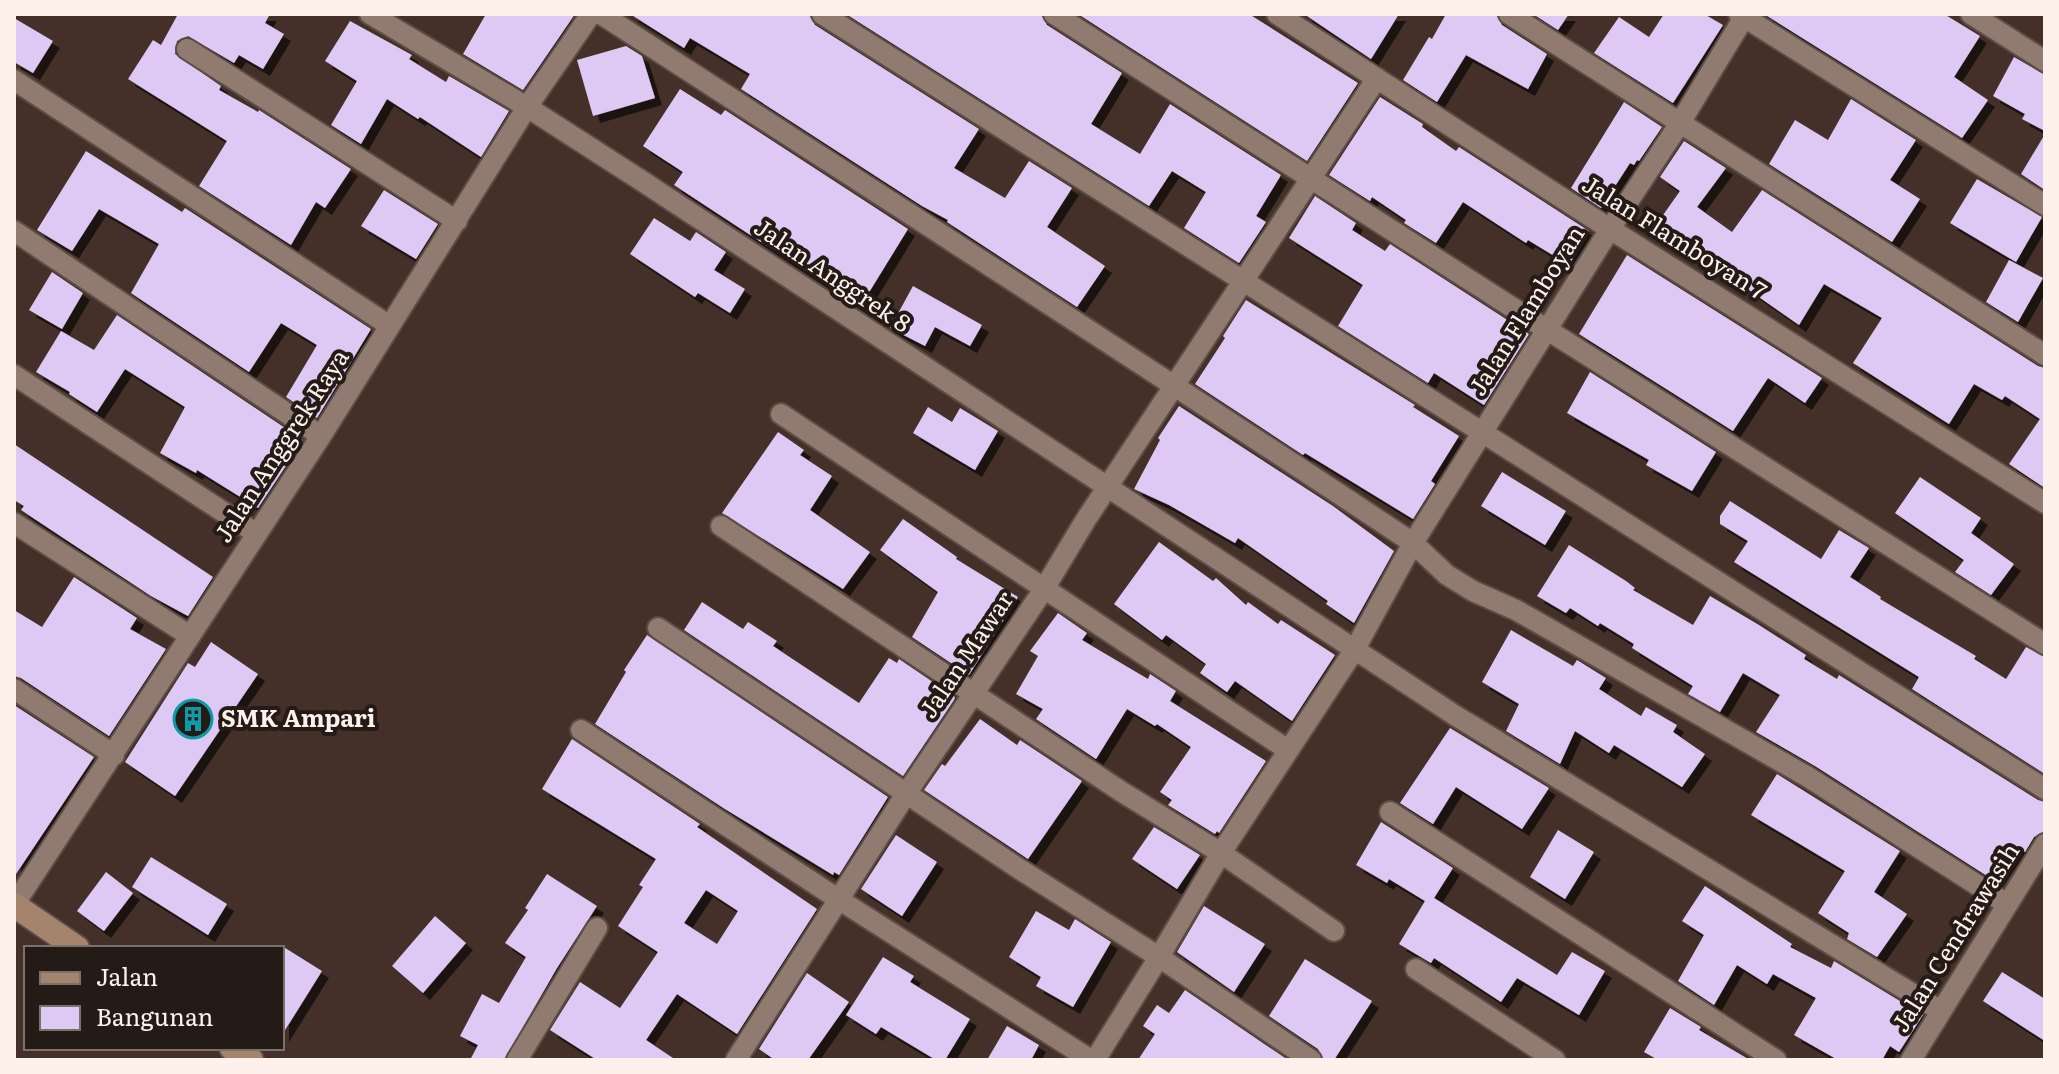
<svg xmlns="http://www.w3.org/2000/svg" width="2059" height="1074" font-family="Literata,serif">
<style>
.building{fill:#dec9f4;fill-rule:evenodd;filter:url(#shadow)}
.lines{fill:none;stroke-linecap:round;stroke-linejoin:round}
.street-casing{stroke:#5d4c45;stroke-width:24}
.secondary-casing{stroke:#5d4c45;stroke-width:28}
.street{stroke:#917a70;stroke-width:20}
.secondary{stroke:#a5846e;stroke-width:24}
.labels{text-anchor:middle;stroke-width:8;stroke-linejoin:round;paint-order:stroke}
.street-label{font-size:24px;fill:#fef1ec;stroke:#241b17}
.poi-label{font-size:24px;font-weight:bold;fill:#fef1ec;stroke:#241b17;text-anchor:start}
</style>
<defs>
<filter id="shadow"><feDropShadow dx="7" dy="7" stdDeviation="0" flood-color="#0009"/></filter>
</defs>
<rect width="100%" height="100%" fill="#443028"/>
<path class="building" d="M178 14H270L265 23 284 34 263 69 239 55 234 63 188 36 177 41 175 54 221 86 219 90 258 112 259 110 351 169 325 208 316 202 291 245 199 186 227 141 128 79 153 40 161 45Z
M486 14H575L523 90 463 54Z
M630 14H809L815 25 979 129 954 168 1005 198 1029 161 1072 188 1047 227 1105 266 1077 307 947 222 948 220 922 206 741 89 750 74 690 38 684 48Z
M846 14H1041L1047 25 1122 73 1091 124 1140 154 1170 104 1281 175 1256 216 1266 222 1239 263 1184 228 1206 192 1172 171 1149 206Z
M1078 14H1249L1358 83 1307 161Z
M1304 14H1399L1371 59Z
M1446 14H1496L1502 25 1547 54 1528 89 1466 55 1437 102 1403 80 1429 37 1432 39Z
M1533 14H1569L1558 30Z
M1664 14H1704L1723 25 1673 103 1594 53 1619 17 1649 37Z
M1764 14H1944L1980 36 1954 77 1988 100 1962 138Z
M14 18 53 41 33 73 14 62Z
M350 21 412 55 409 59 446 82 449 76 509 111 481 157 420 117 418 119 387 99 361 144 331 125 357 81 325 61Z
M626 46 642 56 655 98 593 116 577 60Z
M2014 57 2045 75V131L2022 119 2025 114 1993 96Z
M680 89 721 115 725 110 908 229 860 307 674 185 683 172 643 146Z
M1380 97 1423 124 1422 127 1456 151 1459 147 1589 231 1569 265 1528 240 1526 243 1463 202 1436 243 1404 223 1406 220 1372 197 1370 201 1329 175Z
M1851 99 1916 140 1890 180 1920 199 1892 242 1769 164 1795 120 1828 140Z
M1624 102 1662 127 1639 161 1637 160 1634 165 1630 163 1601 208 1571 188Z
M2045 134V190L2021 174Z
M1684 141 1726 168 1697 207 1732 232 1762 190 2038 366 2045 368V488L2009 464 2040 419 2005 396 2002 400 1974 384 1949 424 1853 363 1882 318 1824 284 1799 325 1656 225 1680 191 1660 177Z
M86 151 182 212 185 208 371 329 317 418 286 397 317 345 281 323 249 372 131 293 159 244 99 209 72 251 37 230Z
M1977 179 2042 217 2016 262 1950 223Z
M384 190 438 224 416 259 361 226Z
M1315 196 1356 223 1352 230 1385 251 1390 244 1529 334 1484 405 1434 373 1428 383 1338 326 1363 285 1289 238Z
M654 218 690 241 696 232 726 252 714 270 745 289 730 313 698 293 695 297 630 254Z
M1627 255 1822 378 1805 403 1768 378 1733 431 1579 334Z
M2009 260 2043 278 2018 322 1986 302Z
M52 272 83 293 62 329 29 310Z
M913 286 982 325 970 346 935 327 925 346 890 328Z
M1246 300 1415 405 1413 407 1459 436 1431 481 1435 484 1413 519 1305 453 1303 455 1195 384 1225 338 1223 336Z
M117 315 303 440 258 508 197 470 196 473 160 453 185 407 125 369 97 412 69 394 70 392 36 372 61 331 94 350Z
M1590 372 1716 452 1692 491 1646 465 1649 460 1567 413Z
M1179 406 1333 506 1394 551 1354 623 1326 604 1328 601 1238 538 1235 543 1169 505 1134 489 1160 440 1158 438Z
M928 407 952 422 960 408 998 431 975 470 913 433Z
M778 432 804 450 800 455 832 476 810 510 870 552 843 589 722 513Z
M14 444 213 577 188 616 151 596 21 510 24 506 14 500Z
M1502 472 1566 511 1545 545 1481 506Z
M1920 477 1981 518 1971 533 2014 564 1991 595 1955 572 1964 560 1895 513Z
M1730 501 1821 559 1839 530 1869 548 1850 577 1881 597 1880 599 1976 656 1974 659 2006 679 2026 647 2045 657V774L1912 689 1919 677 1734 562 1748 541 1720 524V516Z
M903 519 957 557 956 559 1018 597 969 675 912 637 938 592 880 550Z
M1159 542 1213 581 1216 578 1246 605 1248 602 1278 624 1281 620 1335 655 1292 721 1235 681 1227 692 1200 673 1206 664 1166 635 1162 640 1114 604Z
M1569 545 1626 581 1635 588 1633 590 1693 625 1710 596 1759 625 1806 655 1804 659 1837 679 1839 675 2038 800 2045 802V831L2034 837 2025 852 2018 847 1995 881 1815 766 1756 732 1780 695 1743 673 1720 712 1688 694 1693 686 1632 648 1634 644 1600 623 1598 626 1570 608 1566 613 1537 596Z
M74 577 137 618 130 629 166 649 109 736 21 678 14 676V610L42 627Z
M702 602 743 629 748 622 777 641 773 646 859 703 889 658 897 663 899 659 955 697 954 700 903 776 684 630Z
M1058 613 1087 633 1082 640 1148 679 1150 674 1176 691 1170 701 1266 761 1219 833 1217 831 1215 834 1168 805 1172 800 1160 792 1191 747 1157 724 1155 726 1127 709 1096 759 1036 719 1043 709 1016 694 1038 656 1030 651Z
M1511 630 1573 666 1577 660 1606 678 1599 689 1641 716 1646 707 1677 725 1673 732 1705 754 1682 787 1614 745 1609 753 1575 731 1560 764 1506 731 1519 704 1482 682Z
M647 635 888 797 839 875 834 872 833 875 725 809 595 724 626 672 624 670Z
M211 642 258 674 175 796 125 762 188 663 195 667Z
M14 705 94 757 14 877Z
M980 719 1017 745 1020 740 1082 781 1028 859 924 790 942 764 945 766Z
M1450 728 1549 788 1522 829 1456 787 1433 824 1400 803Z
M572 739 700 824 697 827 817 909 737 1034 677 994 646 1040 676 1060H597L550 1030 580 982 620 1008 658 952 618 926 643 887 639 885 656 859 542 789ZM706 890 738 911 717 944 684 923Z
M1777 774 1900 851 1874 892 1907 914 1877 957 1847 939 1849 933 1818 913 1845 871 1751 815Z
M1381 822 1453 868 1434 898 1557 975 1572 952 1605 971 1579 1015 1517 978 1501 1002 1434 958 1431 963 1399 944 1425 901 1389 879 1387 883 1356 865Z
M1154 827 1200 855 1177 889 1132 859Z
M1558 830 1594 852 1565 899 1530 877Z
M896 835 937 862 902 916 861 889Z
M151 857 227 904 208 935 132 887Z
M106 872 133 893 104 931 77 911Z
M547 874 597 906 557 968 504 1060H470L478 1045 460 1036 482 994 499 1003 526 957 505 943 528 910 525 908Z
M1705 886 1792 944 1790 947 1831 968 1834 961 1923 1015 1899 1052 1890 1046 1882 1060H1838L1794 1035 1816 998 1773 974 1767 984 1737 965 1714 1005 1678 981 1704 935 1682 921Z
M1204 906 1265 944 1234 992 1177 952Z
M1036 911 1069 930 1075 919 1111 942 1073 1007 1036 986 1041 977 1009 957Z
M435 916 466 943 423 993 392 966Z
M282 946 322 971 282 1035Z
M883 957 914 976 910 982 970 1019 945 1060H936L881 1027 876 1034 846 1015Z
M1305 959 1372 1001 1334 1060H1324L1318 1049 1269 1016Z
M2002 972 2045 999V1041L1983 1001Z
M807 973 849 1002 808 1060H775L759 1049Z
M1185 990 1288 1060H1138L1155 1034 1143 1026 1157 1005 1169 1013Z
M1670 1008 1701 1027 1699 1030 1750 1060H1658L1644 1052Z
M1007 1026 1039 1045 1031 1060H987Z"/>
<g class="lines">
<defs>
<path id="street" d="M370 14 527 107 639 179 1456 716 1941 1011
M601 14C872 190 1144 364 1413 543L1447 575 1473 591 1516 610 1808 777 2007 904
M822 14 2045 789
M1054 14 1546 329 2045 644
M1277 14 1610 229 2045 503
M1509 14 2045 355
M1739 14 2045 205
M1971 14 2045 61
M187 49 457 221
M14 80 390 326
M14 231 321 436
M14 375 257 534
M781 414 1288 750
M14 523 190 636
M721 526 1122 792 1221 853 1334 931
M658 628 1021 870 1159 957 1221 853 1355 649 1413 543 1610 229 1680 123 1746 14
M14 689 114 755
M581 730 838 899 1091 1060
M1390 812 1776 1060
M14 905 321 436 527 107 591 14
M1416 969 1555 1060
M517 1060 597 928
M736 1060 906 794 1044 589 1085 521 1377 78
M1095 1060 1159 957 1311 1060
M1911 1060 2045 844"/>
<path id="secondary" d="M14 905 77 948
M232 1048 251 1060"/>
</defs>
<use href="#street" class="street-casing"/>
<use href="#secondary" class="secondary-casing"/>
<use href="#street" class="street"/>
<use href="#secondary" class="secondary"/>
</g>
<defs>
<symbol id="building-ring" viewBox="-11 -11 22 22"><circle r="9.5" fill="#241b17" stroke="#0f9aa8" stroke-width="1.5"/><path d="M-4-6H4V6H1V3H-1V6H-4ZM-2.5-4.3h1.7v1.8h-1.7ZM.8-4.3h1.7v1.8H.8ZM-2.5-1h1.7V.8h-1.7ZM.8-1h1.7V.8H.8Z" fill="#0f9aa8"/></symbol>
</defs>
<g fill-rule="evenodd">
<use href="#building-ring" x="171" y="697" width="44" height="44"/>
</g>
<g class="labels">
<g class="street-label">
<text transform="translate(1674 238) rotate(32)" y="8">Jalan Flamboyan 7</text>
<text transform="translate(832 276) rotate(34)" y="8">Jalan Anggrek 8</text>
<text transform="translate(1527 311) rotate(-58)" y="8">Jalan Flamboyan</text>
<text transform="translate(282 446) rotate(-57)" y="8">Jalan Anggrek Raya</text>
<text transform="translate(967 655) rotate(-56)" y="8">Jalan Mawar</text>
<text transform="translate(1956 938) rotate(-58)" y="8">Jalan Cendrawasih</text>
</g>
<g class="poi-label">
<text x="221" y="727">SMK Ampari</text>
</g>
</g>
<rect width="2059" height="1074" fill="none" stroke="#fef1ec" stroke-width="32"/>
<rect x="24" y="946" width="260" height="104" fill="#241b17" stroke="#7b716c" stroke-width="2"/>
<rect x="40" y="972" width="40" height="12" fill="#a5846e" stroke="#7b716c" stroke-width="2"/>
<text x="96" y="986" font-size="24" fill="#fef1ec">Jalan</text>
<rect x="40" y="1006" width="40" height="24" fill="#dec9f4" stroke="#7b716c" stroke-width="2"/>
<text x="96" y="1026" font-size="24" fill="#fef1ec">Bangunan</text>
</svg>
